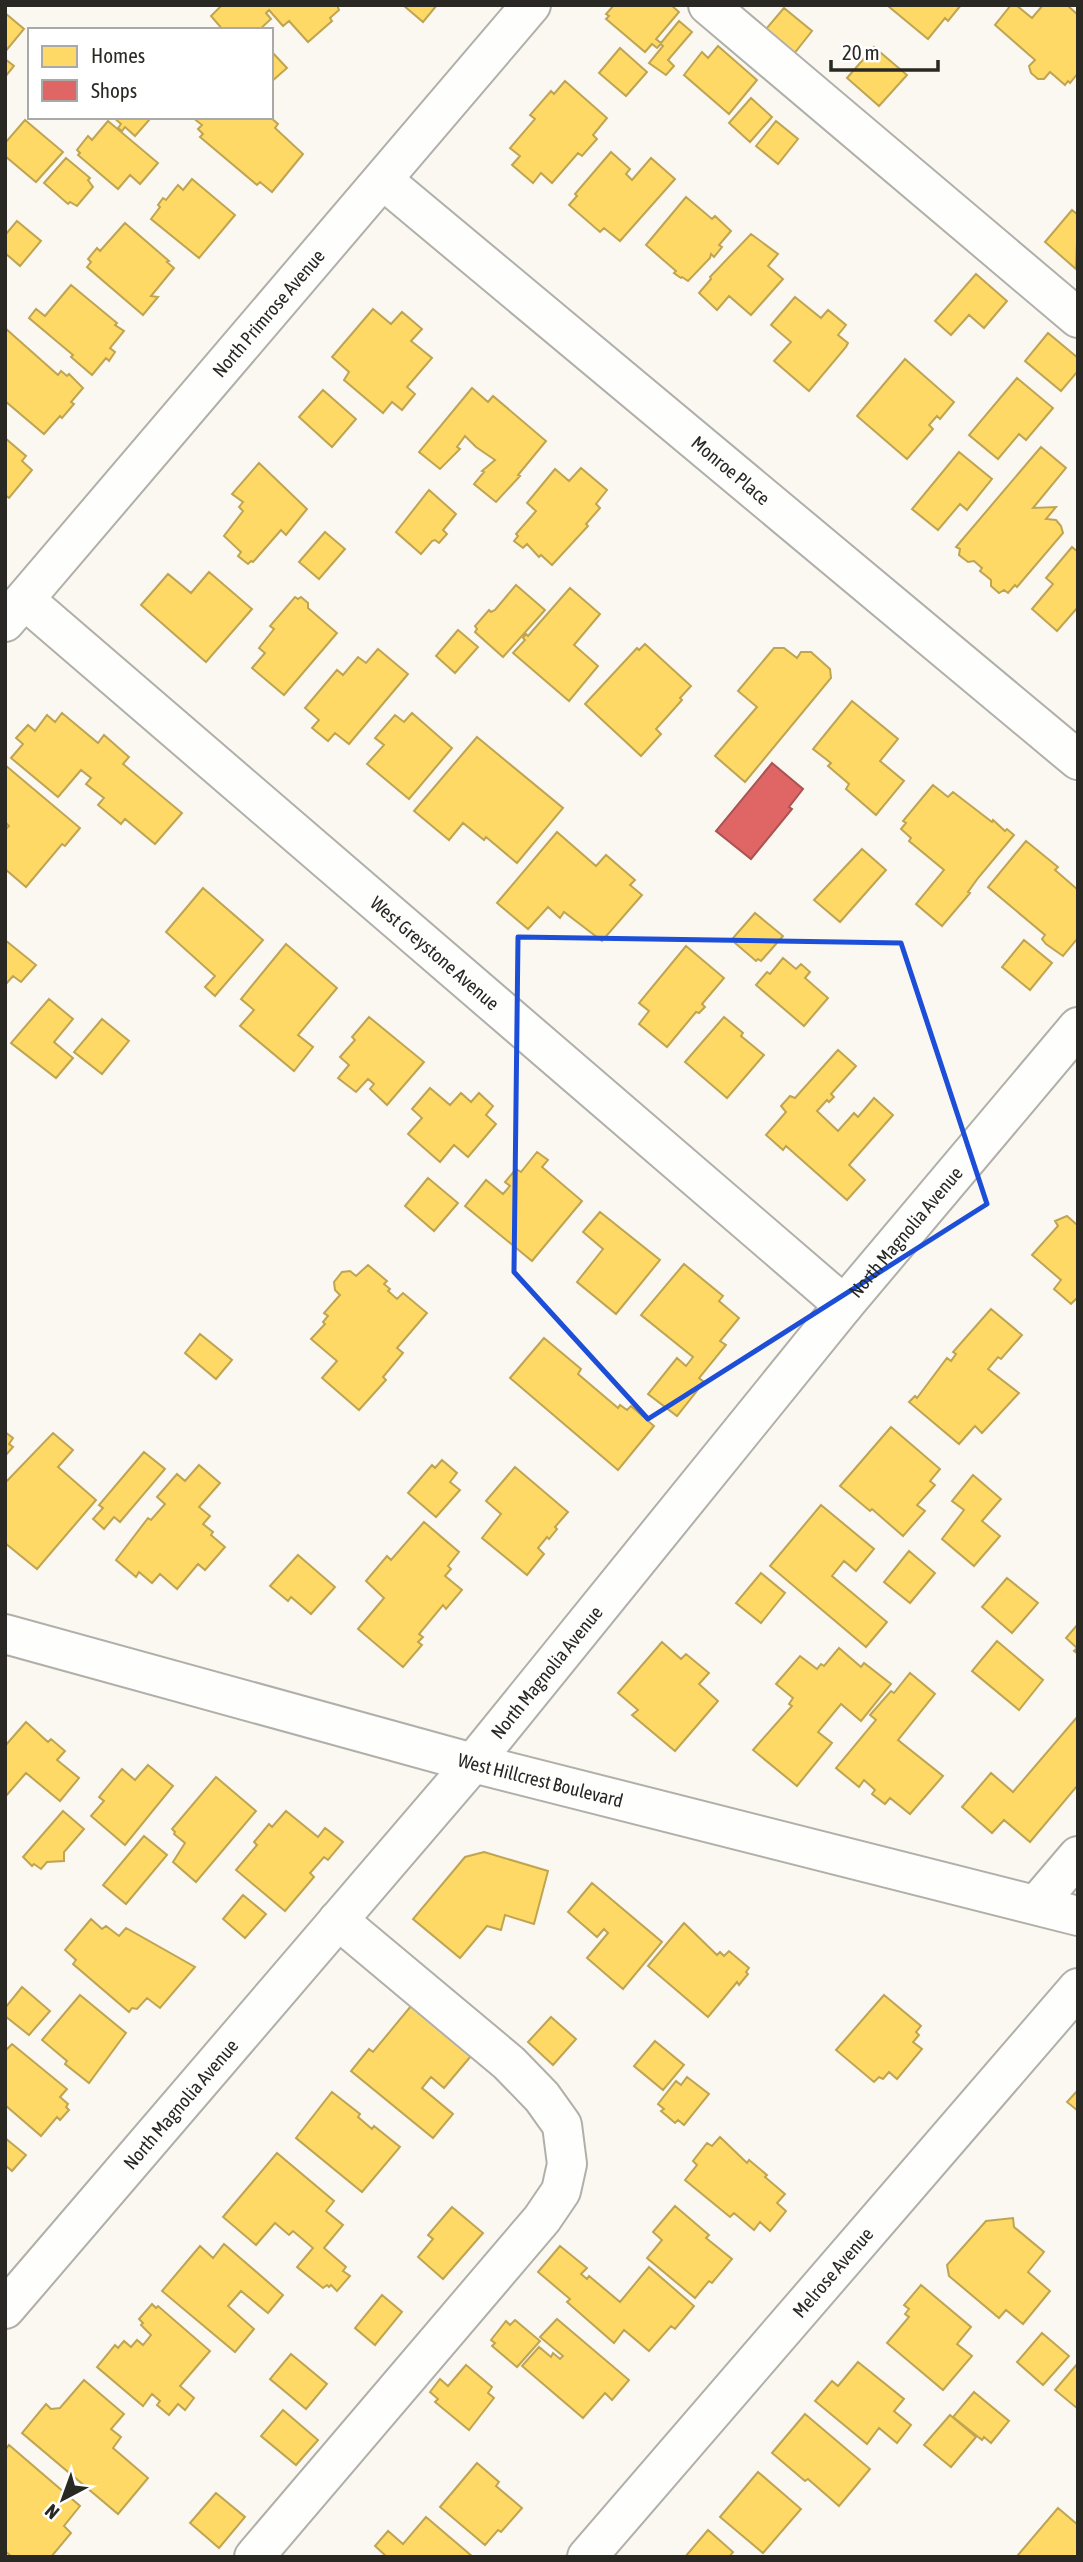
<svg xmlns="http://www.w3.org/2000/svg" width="1083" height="2562" font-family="'Asap Condensed',sans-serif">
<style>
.homes{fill:#ffd966;stroke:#bfa452;stroke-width:2}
.shops{fill:#e06666;stroke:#a95352;stroke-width:2}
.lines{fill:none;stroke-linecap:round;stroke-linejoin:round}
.minor-casing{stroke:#b1afa9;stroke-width:42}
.minor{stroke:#fefefd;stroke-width:38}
.marked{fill:none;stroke:#1d4ed8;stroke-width:5;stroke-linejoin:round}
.labels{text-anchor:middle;stroke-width:7;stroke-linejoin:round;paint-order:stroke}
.street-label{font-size:19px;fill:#292823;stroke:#fff}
</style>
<rect width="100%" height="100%" fill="#faf8f0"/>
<path class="homes" d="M222 5H337L339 10 330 18 332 21 308 42 289 21 283 26 269 10 266 13 271 19 259 30H228L226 28 223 30 211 16Z
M403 5H437L423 22Z
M614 5H671L679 12 656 39 661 43 679 21 692 32 668 60 674 66 666 75 649 63 663 46 661 44 657 48 652 44 645 52 606 19 609 16 606 14Z
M961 5 948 21 945 18 928 39 888 6Z
M1011 5H1016L1032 18 1043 5H1067L1078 15V73L1070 83 1068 81 1065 85 1050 72 1044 79H1038L1031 73 1029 66 1035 60 995 25Z
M784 8 812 31 789 60 760 36Z
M5 13 24 29 5 52Z
M718 46 757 80 729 114 684 75 702 52 708 58Z
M874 47 907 75 879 106 847 78Z
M620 48 647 72 626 96 599 73Z
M271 51 287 68 271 82Z
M5 59 14 66 5 77Z
M565 81 607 118 593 135 597 139 582 156 578 153 552 183 541 173 533 183 512 165 520 156 510 148 535 119 530 115 551 91 554 94Z
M751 98 772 117 750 142 729 123Z
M113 117H147L150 119 135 136 125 127 122 131 118 128 121 124Z
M192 117H270L278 124 275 128 303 154 272 192 260 182 257 185 200 137 203 134 198 129 202 125Z
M25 120 63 152 36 182 5 156V143Z
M108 121 158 163 140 184 130 175 118 189 78 155 80 153 77 150 88 136 92 140Z
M776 121 798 139 778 164 756 146Z
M611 152 630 169 626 174 632 180 651 158 675 179 620 241 604 228 600 232 569 205 577 196 575 194Z
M66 158 90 178 88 180 93 187 77 206 70 202 68 204 44 183Z
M192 179 235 215 199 258 151 219 160 207 158 205 163 198 166 200 178 185 183 190Z
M686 197 712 219 715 216 731 231 719 245 722 247 714 257 711 254 710 258 688 281 682 277 681 278 674 273 676 271 646 245Z
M1072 210 1078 215 1076 269 1045 242Z
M17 221 41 241 20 266 5 253V235Z
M125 223 169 261 167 262 174 268 151 296 158 297 143 315 87 267 91 262 88 259 97 248 100 251Z
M751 234 778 254 768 266 783 279 751 315 729 296 717 310 699 293 711 279 710 277Z
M976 274 1007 301 984 328 969 315 951 335 935 321Z
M71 285 117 323 115 325 124 331 110 348 115 352 109 361 106 358 92 375 71 357 73 355 29 318 36 309 45 316Z
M795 297 821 318 828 310 846 325 838 335 848 343 846 347 809 391 774 361 791 342 771 325Z
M373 309 391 324 402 312 422 329 411 341 432 358 407 387 415 394 402 410 392 402 383 413 344 380 349 372 332 357Z
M5 328 58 375 61 371 67 376 69 374 83 388 71 402 74 404 62 418 60 416 44 434 5 401Z
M1048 333 1078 358V371L1061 391 1025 361Z
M905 359 954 402 940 419 937 416 929 425 933 429 907 459 857 416Z
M1017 378 1053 408 1026 440 1019 434 998 459 969 435Z
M472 388 488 402 493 396 546 441 518 475 520 476 496 502 474 484 484 472 482 471 495 460 476 447 465 436 457 447 460 449 440 469 419 452Z
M323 390 356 419 332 447 299 417Z
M5 438 26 456 22 461 32 470 9 498 5 495Z
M1041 447 1066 468 1033 508 1056 507 1046 519 1056 520 1061 526 1063 533 1017 587 1015 585 1008 593 1004 590 999 593 991 586V580L980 571 982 568 974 561 968 562 959 555 960 549 956 547Z
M959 452 992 479 967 510 960 504 938 530 912 509Z
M259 463 307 509 286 535 281 530 253 562 251 561 248 564 238 556 241 552 224 536 243 511 239 507 243 502 232 494Z
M581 468 607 490 596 504 600 508 586 524 588 526 552 565 541 555 539 557 527 544 523 548 514 541 518 536 516 534 536 511 527 503 555 469 569 481Z
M429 490 456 514 443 530 447 534 439 543 435 540 432 541 421 554 396 532Z
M325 532 345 549 319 579 299 562Z
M1072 547 1078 552V607L1057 631 1032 609 1053 584 1046 578Z
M209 572 252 609 206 662 141 605 168 574 191 593Z
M516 585 545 610 503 657 475 632 477 629 475 626 489 610 491 612 495 610Z
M570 588 600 614 574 645 598 666 569 701 513 653 525 640 523 638 526 634 528 636Z
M295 597 298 599 301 597 308 603V608L337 633 284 695 252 668 265 653 259 648 274 629 270 626Z
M458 630 478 647 455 673 436 656Z
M645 644 691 686 680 698 682 700 656 729 661 734 641 756 585 704 637 648 639 650Z
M774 648H784L797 658 801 652H811L830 669 831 678 745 782 715 756 757 707 738 691Z
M378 649 408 674 349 744 335 733 328 741 312 728 319 720 305 708 337 670 343 675 358 657 366 663Z
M852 701 898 739 880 761 904 781 876 815 846 789 849 784 828 766 831 763 813 749Z
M62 713 98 743 104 735 129 757 123 764 182 813 155 844 125 819 121 824 98 805 104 798 86 784 91 778 81 770 58 797 11 758 23 744 16 738 28 725 35 731 47 715 55 722Z
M412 713 452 748 409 799 367 764 384 745 375 738 395 715 404 722Z
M477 737 563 808 517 863 486 837 484 840 463 823 449 840 414 811Z
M5 765 80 828 65 846 62 844 26 887 5 869V830L9 826 5 822Z
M933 785 948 797 953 792 992 822 993 820 1005 831 1007 829 1014 835 978 878 968 892 970 893 942 926 916 904 944 870 909 841 911 838 901 829 906 823 903 821Z
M557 832 596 866 606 855 635 880 630 885 642 895 602 941 564 912 560 918 548 907 528 929 497 903Z
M1026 841 1058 867 1055 870 1078 890V938L1063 956 1046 944 1042 939 1045 935 988 887Z
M862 849 886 870 840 922 814 900Z
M203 888 263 940 215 996 205 987 215 976 166 932Z
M755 913 783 936 761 961 758 959 756 961 735 943 737 941 733 938Z
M5 940 36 965 21 982 13 976 5 985Z
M1024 940 1052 963 1030 990 1002 967Z
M286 944 337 988 298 1035 313 1047 294 1071 240 1026 254 1010 241 999Z
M686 946 724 978 702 1004 705 1007 699 1013 696 1012 667 1047 639 1024 649 1011 639 1003Z
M783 958 796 969 801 964 810 972 805 978 828 998 804 1026 756 985 767 972 770 974Z
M49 999 73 1019 54 1042 73 1058 56 1078 11 1043Z
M369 1017 424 1062 387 1105 370 1089 374 1084 368 1079 356 1092 338 1078 349 1065 340 1057 355 1040 352 1037Z
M724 1017 743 1033 741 1036 764 1055 727 1098 685 1062Z
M102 1019 129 1041 102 1074 74 1052Z
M838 1050 856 1066 831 1094 834 1097 829 1102 827 1100 817 1111 838 1131 854 1113 858 1117 874 1098 893 1115 849 1165 865 1180 847 1200 786 1146 783 1150 766 1135 786 1112 781 1106 790 1096 795 1098Z
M430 1088 450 1105 461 1093 471 1102 479 1093 493 1106 486 1115 496 1124 468 1157 454 1145 440 1162 408 1134 422 1118 412 1109Z
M537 1152 548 1160 542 1167 582 1201 532 1261 465 1206 486 1180 503 1194 510 1186 505 1182 516 1169 521 1172Z
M428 1178 458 1203 434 1231 405 1206Z
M600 1212 660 1260 616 1314 577 1282 603 1249 583 1232Z
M1067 1216 1076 1224 1078 1222V1297L1071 1304 1054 1289 1061 1280 1032 1255 1058 1226 1055 1221Z
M684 1264 723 1296 719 1301 739 1318 720 1341 726 1345 699 1378 704 1382 677 1416 648 1394 677 1358 686 1366 693 1357 641 1315Z
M368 1265 387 1281 384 1284 390 1289 388 1291 397 1299 403 1293 427 1313 397 1348 403 1353 383 1377 386 1380 359 1410 322 1378 337 1361 311 1339 325 1324 323 1322 328 1316 324 1313 340 1295 335 1290 334 1282 342 1272 350 1271 356 1276Z
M991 1309 1022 1335 1001 1359 998 1357 988 1369 1019 1393 982 1433 975 1426 959 1444 909 1402 915 1396 917 1398 947 1358 951 1361 956 1354 953 1352Z
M200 1334 232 1360 216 1379 185 1353Z
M544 1338 581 1369 578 1374 618 1408 620 1405 627 1410 631 1406 654 1426 618 1470 510 1378Z
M891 1427 940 1469 930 1481 935 1485 917 1505 925 1511 903 1536 872 1509 870 1511 840 1486Z
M5 1432 13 1438 9 1444 13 1447 5 1456Z
M53 1433 73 1450 58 1467 96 1500 37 1569 5 1543V1483Z
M144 1452 165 1469 120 1522 114 1517 104 1529 93 1519 103 1508 99 1505Z
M442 1460 457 1473 450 1482 460 1490 436 1517 408 1493 432 1465 435 1468Z
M199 1465 220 1483 199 1507 210 1516 203 1524 213 1532 211 1535 225 1547 205 1570 198 1564 177 1589 160 1574 152 1583 139 1572 136 1577 116 1560 148 1518 151 1520 165 1504 157 1497 177 1474 185 1481Z
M515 1467 568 1512 555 1527 557 1529 549 1539 547 1537 538 1548 544 1554 527 1575 482 1538 501 1514 486 1501Z
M973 1475 1001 1499 982 1521 1000 1536 974 1566 942 1539 964 1510 952 1501Z
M821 1505 874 1549 856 1571 844 1561 832 1576 887 1622 866 1647 770 1566Z
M424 1522 459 1552 448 1566 451 1569 445 1576 462 1590 446 1609 443 1605 419 1634 423 1637 418 1642 422 1645 403 1667 358 1629 384 1598 366 1581 387 1556 391 1560Z
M909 1551 935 1573 910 1603 884 1582Z
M298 1555 335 1587 311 1614 291 1597 288 1601 270 1586Z
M761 1573 785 1593 761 1623 736 1603Z
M1007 1578 1038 1603 1012 1633 982 1607Z
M1078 1624V1654L1074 1651 1077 1648 1066 1638Z
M997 1641 1043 1680 1019 1710 972 1671Z
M662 1642 681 1659 686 1654 709 1673 699 1684 718 1701 675 1751 632 1715 638 1710 618 1693Z
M839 1648 861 1667 864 1663 891 1684 861 1721 841 1704 818 1732 832 1743 797 1786 753 1750 792 1706 789 1704 793 1698 776 1684 800 1656 817 1669 821 1664 824 1666Z
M910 1673 935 1694 898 1740 943 1776 910 1814 890 1798 885 1804 872 1794 875 1790 864 1780 859 1787 836 1768 876 1720 870 1715 891 1691 894 1693Z
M1078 1716V1785L1030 1842 1004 1820 992 1833 962 1807 991 1773 1013 1792Z
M26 1722 48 1742 51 1739 65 1751 57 1760 79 1778 60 1801 26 1773 5 1797V1746Z
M148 1765 173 1786 125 1845 91 1816 104 1801 99 1797 122 1769 135 1780Z
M216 1777 256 1811 196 1882 173 1862 185 1843 174 1834 175 1832 172 1829Z
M63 1811 84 1829 64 1852V1861L47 1862 41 1869 34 1864 32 1866 23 1857Z
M286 1811 318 1837 325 1828 343 1842 328 1860 324 1857 310 1873 314 1877 285 1911 236 1870 257 1845 254 1842 269 1824 272 1827Z
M144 1836 167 1855 126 1904 103 1885Z
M484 1852 548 1871 534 1924 505 1915 501 1930 487 1926 460 1958 413 1919 465 1857Z
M592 1883 662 1942 623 1989 587 1958 608 1933 604 1929 597 1937 568 1912Z
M243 1895 266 1914 245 1938 223 1919Z
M91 1919 102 1929 106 1926 119 1936 126 1928 195 1967 160 2008 147 1998 137 2009 132 2008 129 2012 73 1964 76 1960 65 1950Z
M684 1923 717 1955 720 1952 724 1956 729 1951 749 1968 746 1972 748 1974 739 1985 737 1982 708 2017 648 1966Z
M22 1987 50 2011 29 2035 5 2016V2008Z
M80 1995 126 2033 89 2083 65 2064 67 2061 42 2040Z
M884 1995 921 2026 916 2032 919 2035 913 2042 922 2049 897 2079 889 2072 883 2079 879 2077 874 2082 836 2050Z
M411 2006 471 2056 444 2088 431 2077 422 2088 453 2114 433 2138 351 2071 369 2049 373 2052Z
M551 2017 576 2039 553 2065 528 2042Z
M655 2041 684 2065 663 2090 634 2066Z
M12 2044 67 2089 60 2097 68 2104 66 2107 69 2110 60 2120 57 2117 41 2136 5 2105V2051Z
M687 2077 709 2094 684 2125 678 2120 675 2123 661 2111 664 2109 658 2104 676 2081 681 2085Z
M1078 2090V2111L1067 2102Z
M332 2092 360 2114 358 2117 372 2129 374 2126 400 2147 362 2192 296 2138Z
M720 2137 747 2163 749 2160 767 2175 765 2177 785 2194 777 2203 786 2211 770 2231 760 2222 754 2230 734 2213 730 2217 685 2180 697 2165 693 2161 707 2143 712 2146Z
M5 2138 26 2155 12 2171 5 2165Z
M277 2153 334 2201 326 2211 343 2225 324 2248 346 2267 343 2271 350 2276 337 2291 331 2285 329 2287 327 2285 323 2288 297 2267 313 2248 293 2231 289 2235 275 2223 256 2245 223 2217Z
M675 2206 709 2235 706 2238 732 2259 712 2283 709 2281 695 2298 647 2258 662 2240 653 2232Z
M452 2207 483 2233 443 2279 418 2257 433 2239 428 2235Z
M1013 2218 1014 2227 1044 2252 1028 2272 1050 2291 1023 2324 1006 2310 999 2318 949 2276 947 2265 986 2221Z
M224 2244 283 2295 268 2313 241 2291 228 2306 254 2329 235 2352 162 2291 200 2246 213 2258Z
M560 2246 587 2268 581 2274 587 2279 589 2276 620 2302 649 2267 694 2306 675 2329 671 2326 649 2351 624 2330 614 2343 567 2302 570 2299 538 2272Z
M921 2285 971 2327 957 2344 972 2356 943 2390 887 2343 909 2317 905 2314 909 2309 904 2305Z
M382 2295 402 2312 375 2345 355 2328Z
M152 2304 156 2308 158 2306 210 2351 180 2386 194 2398 185 2410 178 2404 169 2415 157 2405 160 2401 152 2394 143 2406 97 2367 115 2345 118 2348 124 2341 131 2347 137 2340 143 2345 151 2335 141 2325 143 2323 139 2319Z
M557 2319 629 2380 612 2400 605 2393 583 2418 522 2366 539 2347 551 2357 553 2353 560 2359 563 2356 540 2337Z
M515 2320 540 2341 517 2367 492 2346 495 2343 491 2340 506 2321 510 2325Z
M1042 2333 1069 2356 1043 2385 1017 2362Z
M291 2354 327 2384 306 2409 270 2379Z
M858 2362 904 2399 894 2411 911 2425 897 2443 879 2428 867 2444 815 2401 832 2381 838 2386Z
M1078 2363V2409L1055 2390Z
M466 2365 492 2387 488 2393 494 2398 469 2430 435 2402 438 2399 430 2392 440 2379 448 2386Z
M84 2380 124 2414 111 2429 121 2437 113 2448 148 2478 118 2514 22 2433 46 2404 51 2409 60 2408Z
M974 2392 1009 2421 991 2443 984 2437 982 2440 953 2417Z
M283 2410 318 2440 296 2465 261 2436Z
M805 2414 870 2469 839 2506 808 2479 805 2481 772 2453Z
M950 2415 976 2437 951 2467 924 2445Z
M9 2445 80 2506 64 2526 71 2533 51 2557H12L5 2551V2450Z
M477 2463 499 2482 496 2486 522 2508 501 2532 498 2530 485 2545 440 2507Z
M758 2472 801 2509 763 2553 720 2517Z
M216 2493 245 2517 219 2548 190 2523Z
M1058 2508 1078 2525V2557H1020L1018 2555Z
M426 2517 473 2557H387L375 2546 388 2531 403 2544Z
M708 2530 733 2552 729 2557H685Z"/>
<path class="shops" d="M772 763 803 789 789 807 792 809 751 859 716 831Z"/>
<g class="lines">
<defs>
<g id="minor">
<path d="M708 5 1078 318"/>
<path id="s1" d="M383 180 1078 760"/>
<path id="s2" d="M25 600 844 1305"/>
<path id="s3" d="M5 622 531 5"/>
<path id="s4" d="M5 1634 473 1763 1078 1916"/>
<path d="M1037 1904 1078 1856"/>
<path id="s5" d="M5 2309 473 1763 844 1305 1078 1027"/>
<path d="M254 2557 542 2219 561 2191 567 2164 562 2125 542 2097 509 2063 338 1920"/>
<path id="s6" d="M587 2557 1078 1988"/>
</g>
</defs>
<use href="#minor" class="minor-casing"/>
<use href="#minor" class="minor"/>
</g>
<path class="marked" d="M518 937 901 943 987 1204 648 1419 514 1272Z"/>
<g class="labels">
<g class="street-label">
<text dy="7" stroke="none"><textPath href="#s3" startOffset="406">North Primrose Avenue</textPath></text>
<text dy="7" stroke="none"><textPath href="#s1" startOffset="453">Monroe Place</textPath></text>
<text dy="7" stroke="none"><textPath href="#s2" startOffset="541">West Greystone Avenue</textPath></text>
<text dy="7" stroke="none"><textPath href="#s5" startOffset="1404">North Magnolia Avenue</textPath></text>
<text dy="7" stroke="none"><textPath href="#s5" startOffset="836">North Magnolia Avenue</textPath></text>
<text dy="7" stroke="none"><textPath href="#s4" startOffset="555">West Hillcrest Boulevard</textPath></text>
<text dy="7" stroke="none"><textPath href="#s5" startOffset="270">North Magnolia Avenue</textPath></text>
<text dy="7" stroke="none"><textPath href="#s6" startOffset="376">Melrose Avenue</textPath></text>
</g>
</g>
<rect width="1083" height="2562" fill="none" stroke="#292823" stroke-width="14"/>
<rect x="28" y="28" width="245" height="91" fill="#ffffff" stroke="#a9a9a7" stroke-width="2"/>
<rect x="42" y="46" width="35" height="21" fill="#ffd966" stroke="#a9a9a7" stroke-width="2"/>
<text x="91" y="63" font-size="21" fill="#292823">Homes</text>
<rect x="42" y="80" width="35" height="21" fill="#e06666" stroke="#a9a9a7" stroke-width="2"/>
<text x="91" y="98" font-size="21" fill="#292823">Shops</text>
<g transform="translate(63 2499) rotate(221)" stroke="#ffffff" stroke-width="5" paint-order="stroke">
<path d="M0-5L12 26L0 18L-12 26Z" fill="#292823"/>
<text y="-10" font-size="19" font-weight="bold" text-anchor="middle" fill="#292823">N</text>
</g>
<path d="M831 60v10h107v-10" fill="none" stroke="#292823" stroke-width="3.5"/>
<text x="842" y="60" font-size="21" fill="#292823" stroke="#ffffff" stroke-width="5" paint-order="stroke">20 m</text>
</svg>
